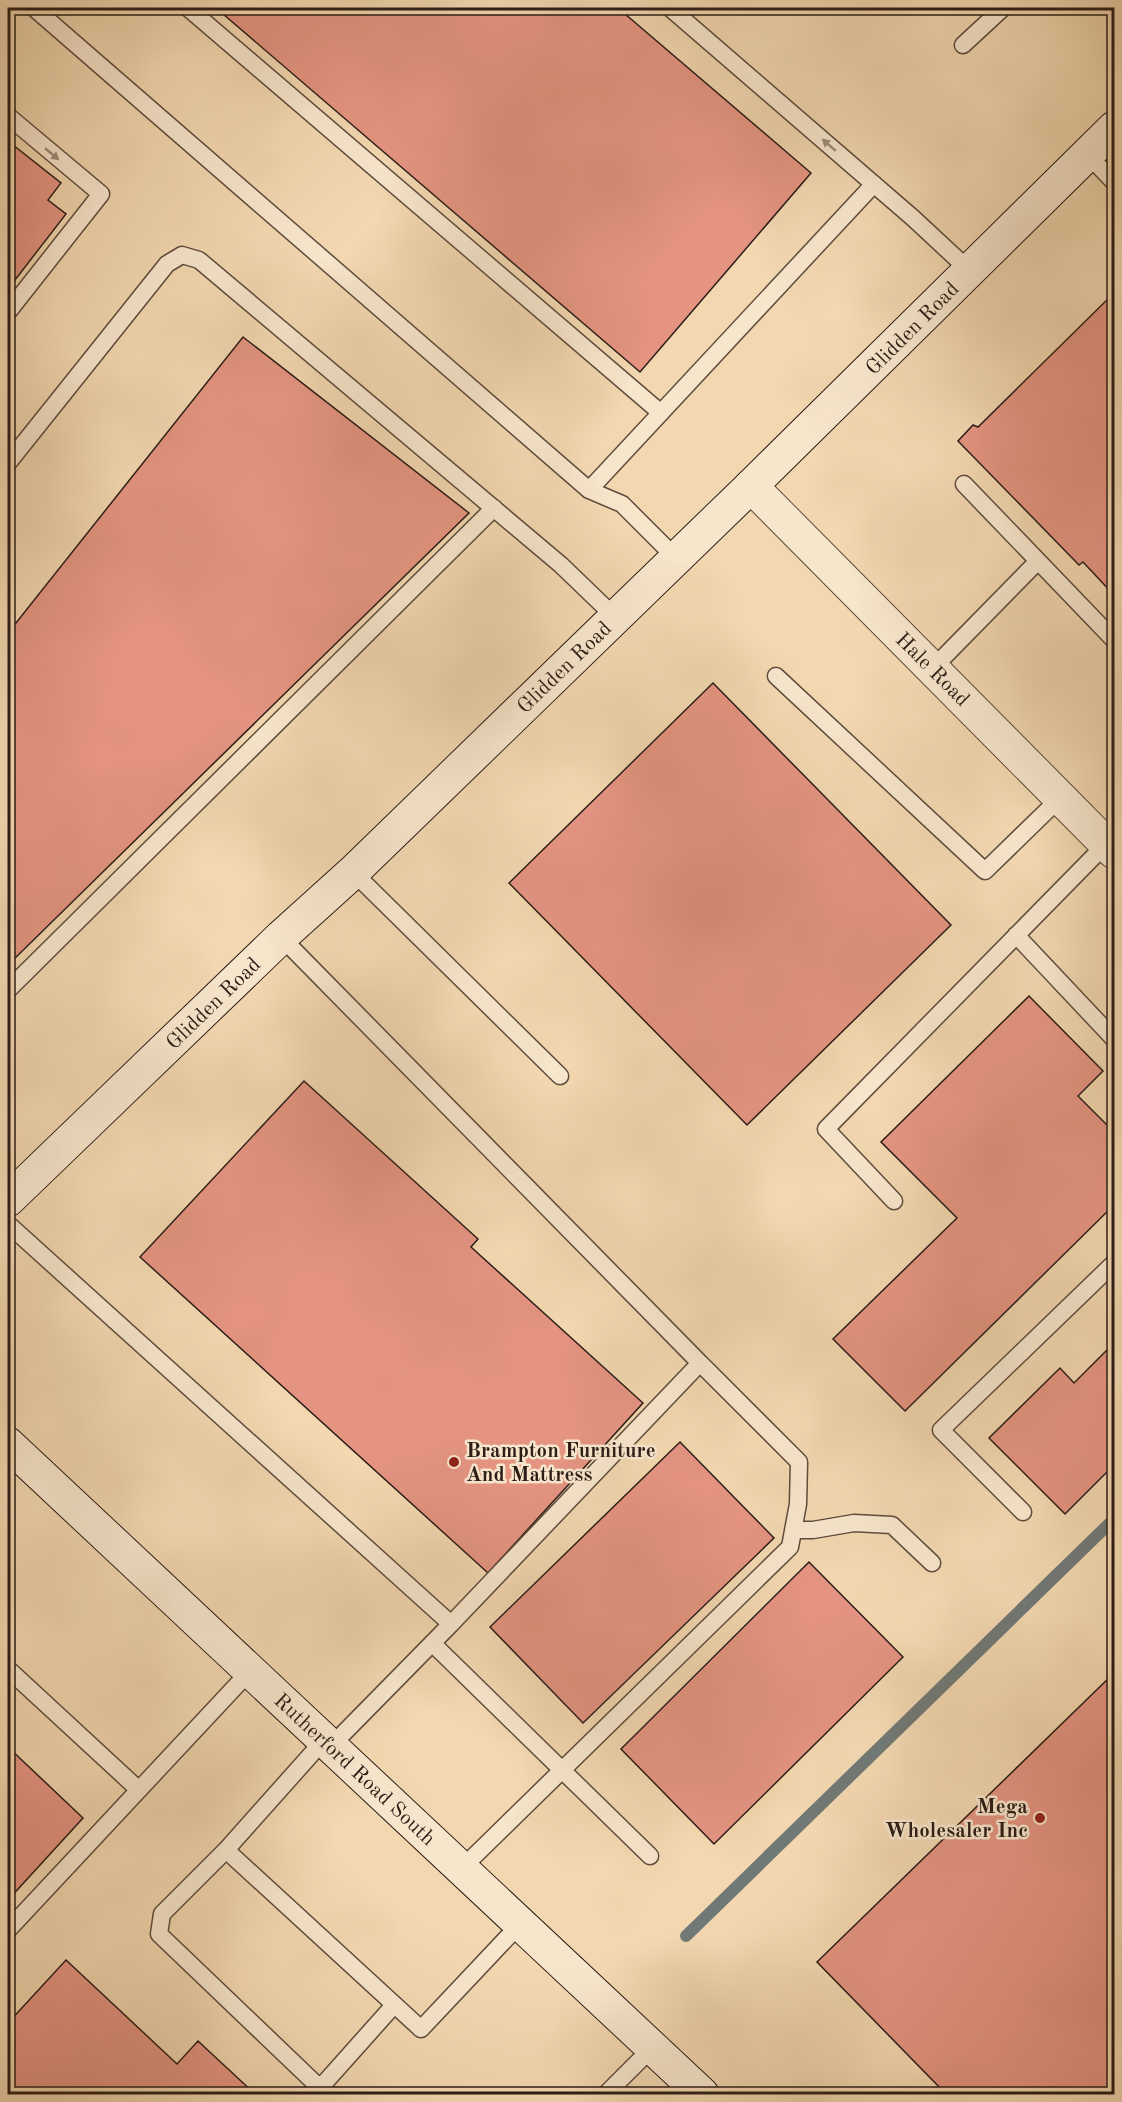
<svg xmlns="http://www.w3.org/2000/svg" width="1122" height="2102" font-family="'Old Standard TT',serif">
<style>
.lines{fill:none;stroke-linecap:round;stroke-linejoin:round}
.stream{stroke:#717976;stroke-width:12}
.building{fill:#e49481;stroke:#2c1d16;stroke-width:1.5}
.lane-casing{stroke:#5e4c3c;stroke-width:19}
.street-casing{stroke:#5e4c3c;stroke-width:35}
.secondary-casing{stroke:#2c1d16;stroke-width:35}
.lane{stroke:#f7e5cc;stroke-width:16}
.street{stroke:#f7e5cc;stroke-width:33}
.secondary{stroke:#f7e5cc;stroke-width:33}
.oneway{fill:#9c8b7a}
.poi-dot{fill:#8f2418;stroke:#f7e5cc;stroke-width:2}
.labels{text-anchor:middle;stroke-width:5;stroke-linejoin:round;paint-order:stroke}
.street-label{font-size:21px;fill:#2c1d16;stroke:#f7e5cc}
.poi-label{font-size:21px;font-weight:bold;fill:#2c1d16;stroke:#f7e5cc;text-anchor:start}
</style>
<rect width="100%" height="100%" fill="#f2d7b0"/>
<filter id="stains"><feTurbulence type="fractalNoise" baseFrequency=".00333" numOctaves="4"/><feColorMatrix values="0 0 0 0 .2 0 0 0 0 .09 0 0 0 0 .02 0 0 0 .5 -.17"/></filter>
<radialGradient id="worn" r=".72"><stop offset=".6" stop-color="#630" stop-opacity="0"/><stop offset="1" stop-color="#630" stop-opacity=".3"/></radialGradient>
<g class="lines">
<path class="stream" d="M686 1936 1114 1519"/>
</g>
<path class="building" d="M216 8H618L811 173 640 372Z
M8 141 61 183 48 200 66 214 8 289Z
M1114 293V595L1083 562 1079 565 958 441 973 425 978 427Z
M243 337 469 513 8 965V633Z
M713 683 951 925 747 1125 509 883Z
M1029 996 1103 1071 1078 1096 1114 1132V1205L905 1411 833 1339 957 1218 881 1142Z
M304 1081 478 1239 471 1247 643 1403 488 1573 140 1257Z
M1114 1343V1465L1065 1514 989 1438 1060 1368 1074 1383Z
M680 1442 774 1538 583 1723 490 1627Z
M809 1562 903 1657 714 1844 621 1749Z
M1114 1673V2094H946L817 1962Z
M8 1747 83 1818 8 1900Z
M66 1960 177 2064 198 2041 255 2094H8V2023Z"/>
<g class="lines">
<defs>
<path id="lane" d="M34 8 589 490 622 504 676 558
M188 8 661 413
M670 8 913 218 970 271
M963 45 1003 8
M8 116 101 194 8 312
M1088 155 1114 182
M8 463 167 264 182 255 199 260 561 565 615 617
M964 484 1114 640
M589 490 874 184
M932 669 1038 561
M776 676 985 871 1060 798
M353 872 560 1076
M1016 935 1114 1039
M281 937 700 1363
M8 990 494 508
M894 1201 826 1129 1106 844
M8 1224 451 1624 700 1363 799 1462 798 1504 790 1547 461 1869
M1023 1512 941 1430 1114 1263
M793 1530H813L854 1523 892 1525 932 1563
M432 1643 650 1856
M8 1669 139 1790
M330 1747 451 1624
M226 1850 421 2029 520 1924
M8 1930 250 1671
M320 2088 394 2005
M314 2094 320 2088 159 1934 162 1914 226 1850 324 1740
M606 2094 652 2048"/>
<path id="street" d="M751 486 1114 852"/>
<path id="secondary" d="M8 1200 281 937 353 872 751 486 1114 128
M8 1444 702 2094"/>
</defs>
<use href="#lane" class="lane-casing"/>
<use href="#street" class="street-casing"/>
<use href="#secondary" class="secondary-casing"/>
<use href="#lane" class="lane"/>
<use href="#street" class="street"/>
<use href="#secondary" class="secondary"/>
</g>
<defs><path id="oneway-solid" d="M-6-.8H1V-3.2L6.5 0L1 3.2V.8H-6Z" transform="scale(1.5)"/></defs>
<g class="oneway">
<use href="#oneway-solid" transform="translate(829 145) rotate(-139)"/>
<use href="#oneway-solid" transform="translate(52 154) rotate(40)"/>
</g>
<g class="poi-dot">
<circle cx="454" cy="1462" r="6"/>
<circle cx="1040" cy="1818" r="6"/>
</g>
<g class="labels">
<g class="street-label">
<text transform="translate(912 328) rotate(-45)" y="7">Glidden Road</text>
<text transform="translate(564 667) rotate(-44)" y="7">Glidden Road</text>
<text transform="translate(933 669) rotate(45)" y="7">Hale Road</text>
<text transform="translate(213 1003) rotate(-44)" y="7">Glidden Road</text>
<text transform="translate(355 1769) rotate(43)" y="7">Rutherford Road South</text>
</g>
<g class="poi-label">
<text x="466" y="1457">Brampton Furniture<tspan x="466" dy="24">And Mattress</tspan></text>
<text x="1028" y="1813" text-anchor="end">Mega<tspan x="1028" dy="24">Wholesaler Inc</tspan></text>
</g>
</g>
<rect width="1122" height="2102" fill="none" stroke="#f2d7b0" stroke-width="30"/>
<rect x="9" y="9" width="1104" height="2084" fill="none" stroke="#2c1d16" stroke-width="3"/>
<rect x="15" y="15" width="1092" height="2072" fill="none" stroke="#2c1d16" stroke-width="1.5"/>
<rect width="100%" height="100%" filter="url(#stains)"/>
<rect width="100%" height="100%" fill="url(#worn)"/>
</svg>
